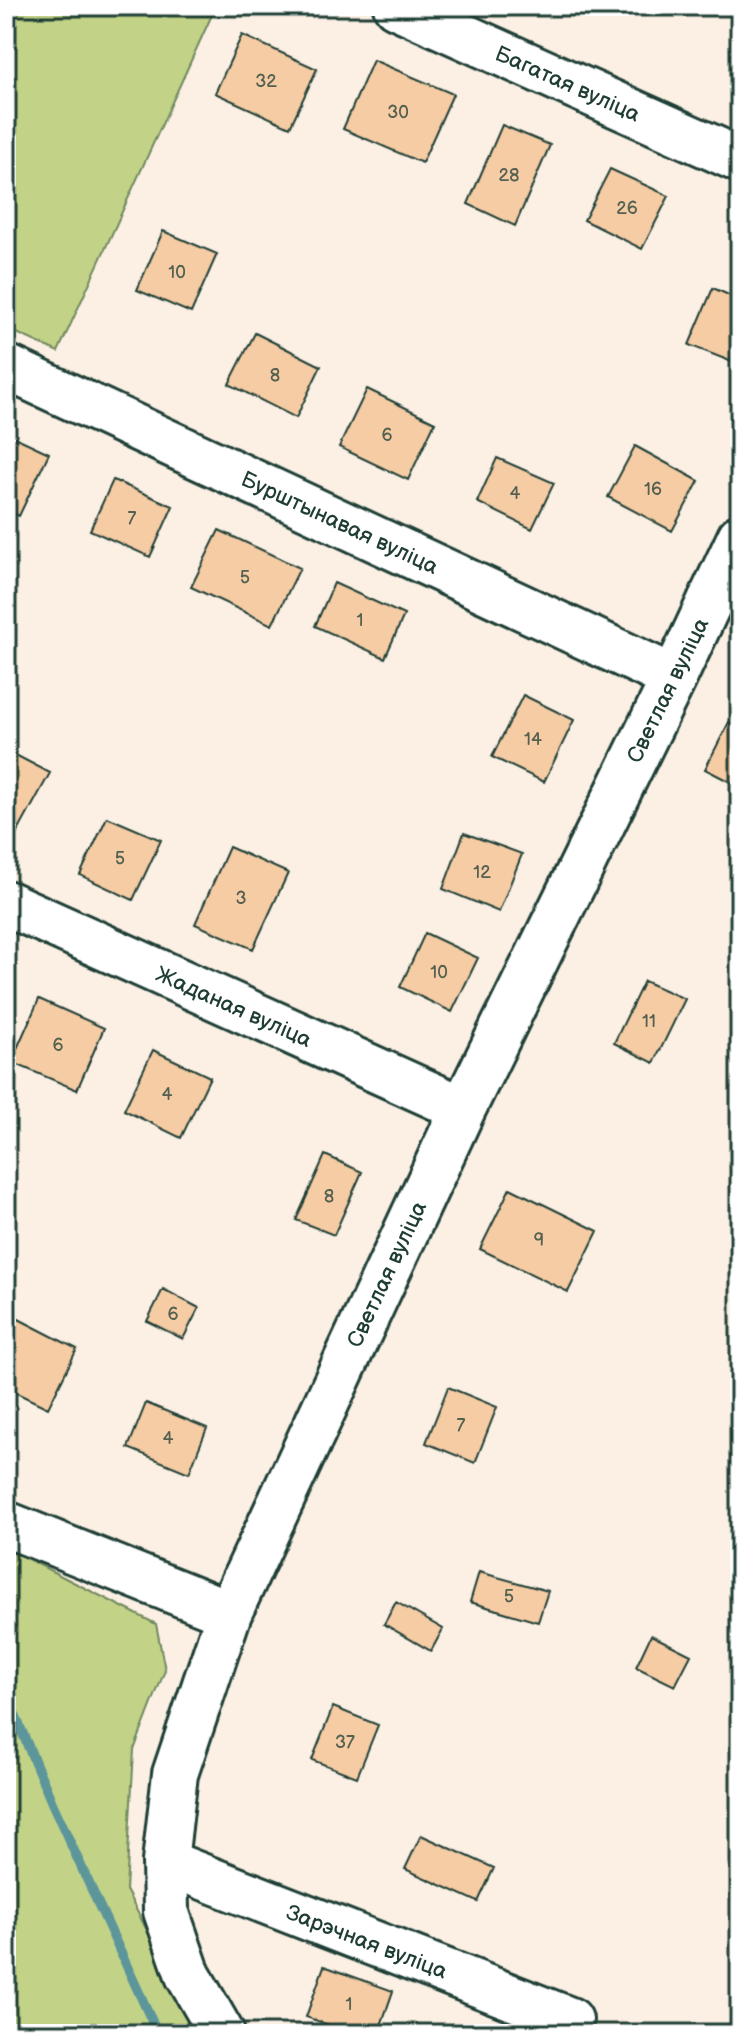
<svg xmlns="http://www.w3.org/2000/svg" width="746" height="2040" font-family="'Balsamiq Sans',sans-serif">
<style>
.green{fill:#c2d388;stroke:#70885e;stroke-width:2}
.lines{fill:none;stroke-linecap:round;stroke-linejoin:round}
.stream{stroke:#5b969b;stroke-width:10}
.building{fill:#f6cca5;stroke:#1f3d34;stroke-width:2}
.minor-casing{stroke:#1f3d34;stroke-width:50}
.minor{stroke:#fff;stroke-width:44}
.labels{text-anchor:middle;stroke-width:7;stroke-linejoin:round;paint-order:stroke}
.number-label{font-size:18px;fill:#556150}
.street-label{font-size:22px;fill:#1f3d34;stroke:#fff}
</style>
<rect width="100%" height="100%" fill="#fcf0e4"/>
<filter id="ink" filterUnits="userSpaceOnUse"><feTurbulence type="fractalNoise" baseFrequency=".0125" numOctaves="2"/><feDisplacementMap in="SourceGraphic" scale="16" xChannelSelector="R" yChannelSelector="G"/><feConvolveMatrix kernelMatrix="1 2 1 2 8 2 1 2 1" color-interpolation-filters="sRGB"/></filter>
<g filter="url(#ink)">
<path class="green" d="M6 6H216L58 352 6 328Z
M6 1548 156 1624 165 1670 134 1750 126 1890 201 2034H6Z"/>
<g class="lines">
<path class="stream" d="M6 1694 53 1805 158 2034"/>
</g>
<path class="building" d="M242 35 317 69 290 127 215 93Z
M373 60 453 94 422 163 343 129Z
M502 125 550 145 515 226 468 204Z
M610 169 669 196 642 249 584 220Z
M163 231 217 254 191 313 137 290Z
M713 288 740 300V365L689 345Z
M255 333 321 366 296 418 229 384Z
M367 389 435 422 408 480 339 447Z
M6 433 49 453 19 516 6 510Z
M635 446 699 481 672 531 608 497Z
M497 458 554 483 532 529 477 502Z
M113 480 173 506 150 557 90 530Z
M219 530 300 568 272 625 191 587Z
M334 583 404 615 385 658 315 626Z
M523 695 574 720 544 782 492 757Z
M729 722 740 728V787L705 769Z
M6 750 50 773 8 850 6 849Z
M107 817 161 840 133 900 80 875Z
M464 833 522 854 499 912 443 889Z
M229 847 288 873 253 949 195 924Z
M425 933 478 958 452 1012 400 987Z
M644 981 685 999 654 1063 614 1043Z
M39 999 104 1028 77 1090 11 1062Z
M153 1050 210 1077 181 1138 124 1110Z
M325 1155 362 1172 334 1235 296 1220Z
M510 1188 598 1231 568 1292 480 1249Z
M163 1289 199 1308 183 1339 147 1321Z
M7 1313 77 1349 48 1408 6 1388Z
M448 1387 497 1407 475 1463 426 1443Z
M146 1403 207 1428 189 1473 128 1448Z
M479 1572 548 1591 538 1622 470 1602Z
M396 1602 443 1629 431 1651 384 1624Z
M651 1635 691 1655 675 1686 636 1667Z
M333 1707 378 1725 357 1777 312 1760Z
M421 1835 494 1868 478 1902 405 1869Z
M324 1966 393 1991 378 2034H354L306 2017Z"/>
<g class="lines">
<defs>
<path id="minor" d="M396 6 740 160
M6 367 674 678
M6 903 463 1109
M6 1524 229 1613
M165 1862 570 2020
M222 2034 188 1975 166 1911 165 1862 175 1774 229 1613 463 1109 674 678 740 537"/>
</defs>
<use href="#minor" class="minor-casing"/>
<use href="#minor" class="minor"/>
</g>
</g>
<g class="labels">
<g class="number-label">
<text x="266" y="87">32</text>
<text x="398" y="118">30</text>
<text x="509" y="181">28</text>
<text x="627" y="214">26</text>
<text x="177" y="278">10</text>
<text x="275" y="381">8</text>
<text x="387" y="441">6</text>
<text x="653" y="495">16</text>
<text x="515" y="499">4</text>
<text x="132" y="524">7</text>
<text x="245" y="583">5</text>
<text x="360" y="626">1</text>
<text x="533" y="745">14</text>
<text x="120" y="864">5</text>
<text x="482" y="878">12</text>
<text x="241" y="904">3</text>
<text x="439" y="978">10</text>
<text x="649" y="1027">11</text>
<text x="58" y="1051">6</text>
<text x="167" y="1100">4</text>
<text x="329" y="1202">8</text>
<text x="539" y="1246">9</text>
<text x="173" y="1320">6</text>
<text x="461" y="1431">7</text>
<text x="168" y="1444">4</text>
<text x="509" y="1602">5</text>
<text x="345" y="1748">37</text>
<text x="349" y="2010">1</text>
</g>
<g class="street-label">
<text transform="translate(568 83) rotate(24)" y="8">Багатая вуліца</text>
<text transform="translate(340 522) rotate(25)" y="8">Бурштынавая вуліца</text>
<text transform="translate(667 690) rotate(-64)" y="8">Светлая вуліца</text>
<text transform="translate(234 1006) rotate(24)" y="8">Жаданая вуліца</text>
<text transform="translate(386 1274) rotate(-65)" y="8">Светлая вуліца</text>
<text transform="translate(367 1941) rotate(21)" y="8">Зарэчная вуліца</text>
</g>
</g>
<rect width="746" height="2040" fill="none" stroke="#fff" stroke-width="32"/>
<rect x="16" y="16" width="714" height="2008" fill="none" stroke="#1f3d34" stroke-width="3" filter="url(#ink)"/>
</svg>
